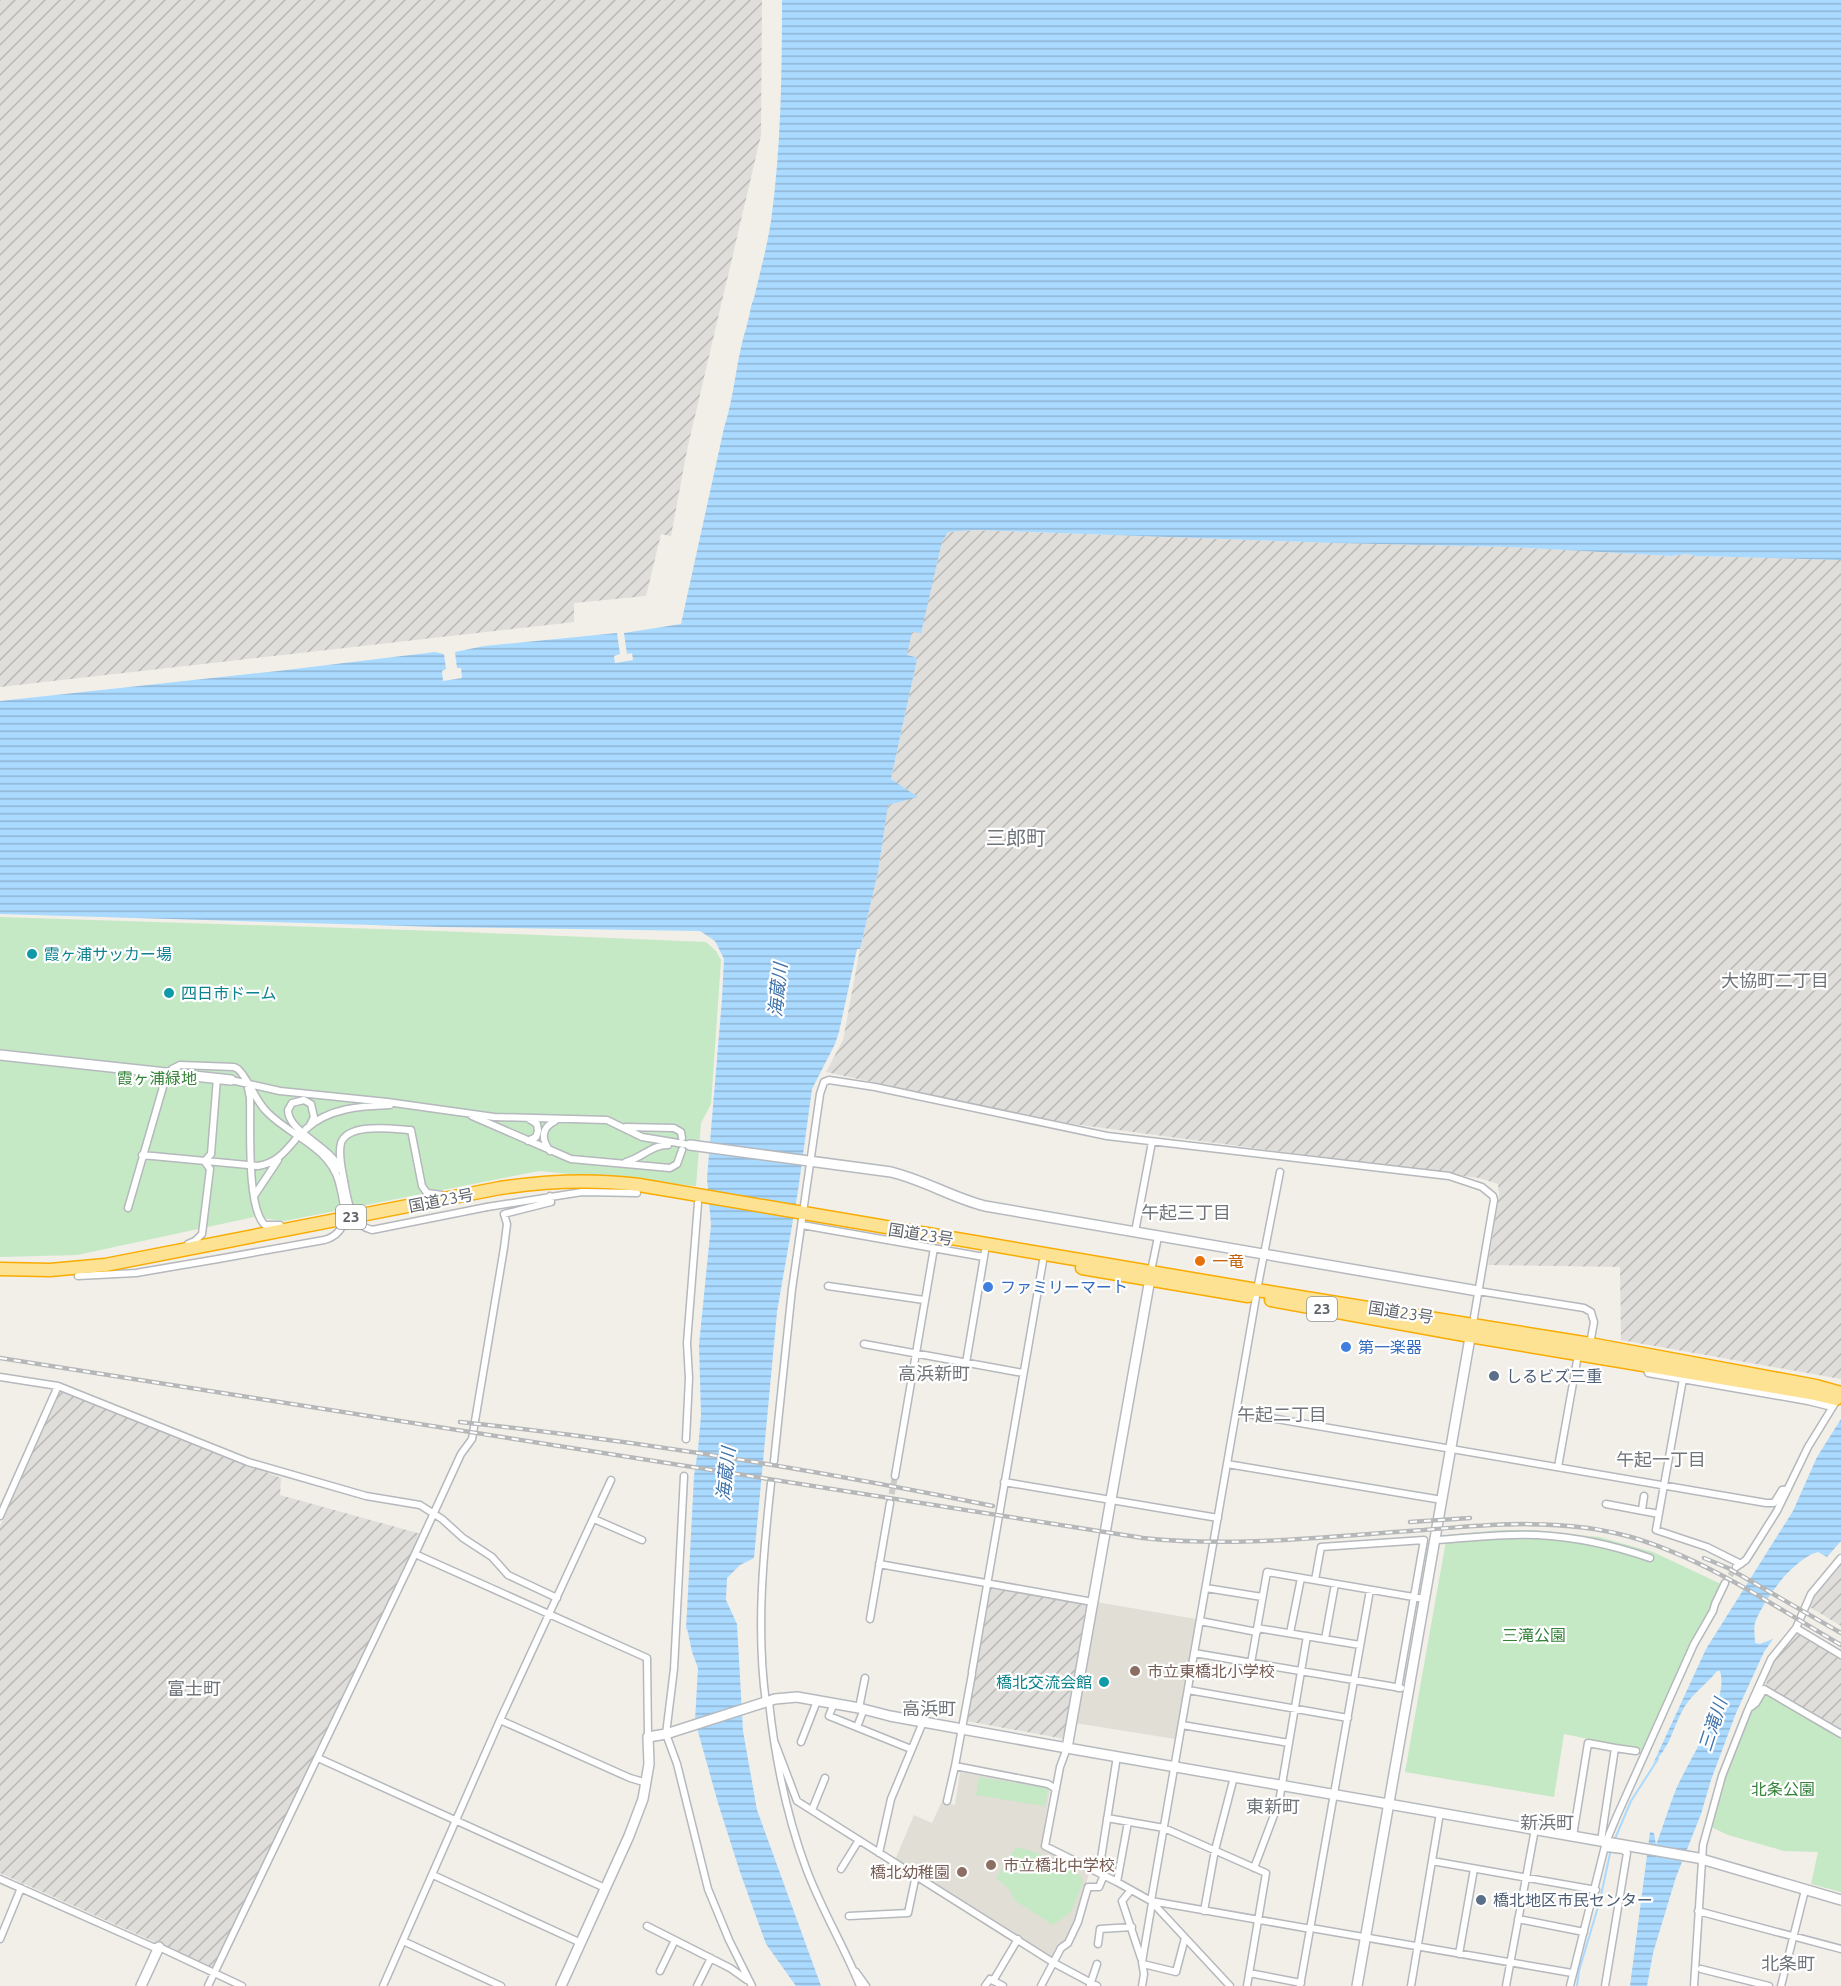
<svg xmlns="http://www.w3.org/2000/svg" width="1841" height="1986" font-family="Ubuntu,'Noto Sans JP',sans-serif">
<style>
.industrial{fill:url(#industrial-furrows)}
.education{fill:#e1ded6}
.park{fill:#c5e8c5}
.water{fill:url(#water-rules)}
.lines{fill:none;stroke-linecap:round;stroke-linejoin:round}
.stream{stroke:#aadaff;stroke-width:2}
.street-tunnel{stroke:#ccccc8;stroke-width:6;stroke-dasharray:6 3;stroke-linecap:butt}
.street-casing{stroke:#b5b8bc;stroke-width:9}
.secondary-casing{stroke:#b6babf;stroke-width:12}
.highway-casing{stroke:#f9ab00;stroke-width:15}
.street{stroke:#fff;stroke-width:6}
.secondary{stroke:#fff;stroke-width:9}
.highway{stroke:#fde293;stroke-width:12}
.rail-casing{stroke:#b6b7b8;stroke-width:4.5}
.rail{stroke:#fff;stroke-width:2;stroke-dasharray:7;stroke-linecap:butt}
.street-bridge-casing{stroke:#b5b8bc;stroke-width:9;stroke-linecap:butt}
.street-bridge{stroke:#fff;stroke-width:6}
.culture-dot{fill:#0f9aa8;stroke:#fff;stroke-width:2}
.food-dot{fill:#e8710a;stroke:#fff;stroke-width:2}
.shop-dot{fill:#3f7fe0;stroke:#fff;stroke-width:2}
.service-dot{fill:#5c6f8a;stroke:#fff;stroke-width:2}
.education-dot{fill:#8d6e63;stroke:#fff;stroke-width:2}
.labels{text-anchor:middle;stroke-width:4.5;stroke-linejoin:round;paint-order:stroke}
.shield{fill:#fff;stroke:#8f9295;stroke-width:1.5}
.shield-label{font-size:15px;font-weight:bold;fill:#5f6368}
.culture-label{font-size:16px;fill:#0d838f;stroke:#fff;text-anchor:start}
.park-label{font-size:16px;fill:#348238;stroke:#fff}
.street-label{font-size:16px;fill:#5f6368;stroke:#fff}
.food-label{font-size:16px;fill:#c56008;stroke:#fff;text-anchor:start}
.shop-label{font-size:16px;fill:#366cbe;stroke:#fff;text-anchor:start}
.service-label{font-size:16px;fill:#4e5e75;stroke:#fff;text-anchor:start}
.education-label{font-size:16px;fill:#785e54;stroke:#fff;text-anchor:start}
.neighbourhood-label{font-size:18px;fill:#70757a;stroke:#fff}
.water-label{font-size:18px;font-style:italic;fill:#4174aa;stroke:#fff}
.quarter-label{font-size:20px;fill:#70757a;stroke:#fff}
</style>
<defs>
<pattern id="industrial-furrows" width="10" height="10" patternUnits="userSpaceOnUse" patternTransform="scale(1.5)"><rect width="10" height="10" fill="#e0deda"/><path d="M-1 1l2-2M0 10L10 0M9 11l2-2" fill="none" stroke="#b9b8b5"/></pattern>
<pattern id="water-rules" width="6" height="5" patternUnits="userSpaceOnUse" patternTransform="scale(1.5)"><rect width="6" height="5" fill="#aadaff"/><path d="M0 2.5h6" fill="none" stroke="#8eb4d2"/></pattern>
</defs>
<rect width="100%" height="100%" fill="#f1efe8"/>
<path class="industrial" d="M0 0H762L761 135 687 450 671 536 661 534 646 596 574 603V622L0 687Z
M976 530 1335 543 1509 547 1672 556 1686 554 1696 556 1841 560V1379L1621 1340 1620 1267 1488 1265 1499 1195 1498 1184 1479 1178 1058 1122 826 1072 843 1040 860 949 878 872 891 780 917 660 915 657 907 655 908 643 912 631 920 633 942 542 948 532Z
M60 1391 281 1478 280 1495 421 1534 213 1968 0 1873V1526Z
M1841 1561V1626L1808 1606 1812 1595Z
M990 1587 1089 1604 1065 1739 966 1721Z
M1796 1632 1841 1658V1731L1766 1687 1767 1675 1774 1658Z"/>
<path class="education" d="M1096 1602 1196 1619 1175 1739 1075 1723Z
M960 1772 1047 1787 1050 1790 1041 1848 1090 1870 1076 1919 1066 1940 1059 1946 1052 1957 895 1860 914 1815 932 1823 942 1801 955 1805Z"/>
<path class="park" d="M0 917 439 931 706 942 716 951 721 960 711 1104 701 1123 696 1186 539 1171 284 1221 254 1217 77 1255 0 1257Z
M1500 1530H1533L1599 1537 1653 1552 1721 1584 1712 1603 1711 1611 1694 1639 1642 1750 1564 1734 1554 1797 1405 1772 1447 1535Z
M1765 1693 1841 1735V1892L1811 1884 1818 1852 1784 1851 1728 1835 1711 1827 1724 1779 1750 1712 1758 1706Z
M979 1777 1048 1788 1045 1806 976 1795Z
M1016 1847 1035 1852 1081 1876 1083 1882 1071 1912 1053 1925 1014 1900 1011 1891 996 1878Z"/>
<path class="water" d="M782 0H1841V560L1696 556 1686 554 1672 556 1509 547 1335 543 976 530 948 532 942 542 921 633 912 632 907 655 915 657 917 660 891 779 918 797 888 805 878 872 860 949H857L839 1032 835 1044 812 1089 798 1191 777 1312 754 1558 740 1565 727 1578 726 1600 737 1624 743 1731 757 1810 821 1986H796L766 1944 740 1872 718 1803 695 1721 698 1668 692 1652 687 1628 686 1630 694 1476 698 1450 701 1415 699 1345 711 1225 707 1178 722 999 724 959 715 941 700 931 440 927 0 914V701L278 671 435 652 444 654 446 669 442 671 443 681 462 678 461 668H457L455 652 484 646 617 633 620 654 614 656 615 663 633 660 632 653 627 654 624 633 681 624 724 428C735 394 736 359 747 325 750 315 750 307 754 298 760 272 767 247 771 221 781 148 782 74 782 0Z
M1841 1419V1541L1827 1557 1818 1552C1793 1559 1766 1597 1756 1620 1753 1626 1755 1635 1755 1643L1760 1644 1773 1639 1764 1652 1736 1713 1711 1780 1701 1814 1676 1877 1653 1953 1647 1986H1630L1650 1832 1654 1833 1656 1845C1663 1827 1668 1809 1675 1792 1686 1763 1730 1702 1720 1671H1717C1707 1684 1694 1692 1685 1706 1672 1728 1672 1744 1653 1764L1706 1649 1793 1511 1817 1457Z"/>
<g class="lines">
<path class="stream" d="M1614 1841 1631 1801 1658 1759
M1577 1986 1579 1971 1600 1900 1611 1849"/>
<path class="street-tunnel" d="M890 1503 895 1476
M1725 1583 1736 1567"/>
<defs>
<path id="street" d="M231 1080 280 1091 387 1102 494 1117 607 1120 642 1137 690 1145
M248 1088 250 1098C251 1124 246 1208 265 1225H280
M472 1116 571 1159 670 1168 677 1164 682 1150
M310 1125 314 1117 311 1104 304 1100 292 1103 288 1110C288 1132 329 1145 340 1169
M626 1127 674 1128 681 1132 682 1138
M306 1129C328 1108 361 1106 390 1105
M528 1141 536 1137 538 1131 537 1124 529 1119
M550 1151C541 1139 541 1128 555 1121
M142 1155 258 1166C276 1163 284 1153 295 1140
M205 1161 211 1154 217 1078
M626 1162C642 1158 651 1145 668 1145
M344 1181C342 1169 338 1155 341 1143 348 1122 394 1129 411 1130L422 1186 427 1193 442 1195
M254 1196 278 1160
M487 1207 582 1192 637 1193
M128 1208 165 1080 172 1069 180 1065 234 1067 238 1069C250 1081 254 1099 267 1112 290 1136 329 1146 339 1182
M802 1225 984 1257
M1135 1232 1152 1142
M188 1244 195 1241 202 1234 210 1169 205 1162
M1151 1271 1158 1237
M78 1276 136 1273 218 1259
M828 1286 924 1300
M1257 1290 1280 1172
M1478 1291 1584 1308 1591 1312 1594 1322 1590 1344
M864 1344 1023 1373
M966 1363 985 1251
M1646 1366 1648 1373 1808 1401 1832 1407
M0 1377 58 1386 248 1462 366 1496 420 1505 442 1519 463 1538 492 1557 508 1575 557 1598
M1683 1379 1656 1530 1707 1547 1741 1564
M1236 1412 1766 1503H1774L1782 1490 1788 1489
M686 1439 689 1378 687 1343 698 1203
M774 1461 792 1289 820 1094 824 1082 829 1080 875 1087 1107 1136 1449 1176 1482 1187 1493 1196 1494 1200 1473 1323
M1227 1464 1442 1500
M1558 1467 1578 1355
M684 1476 674 1669 666 1734 677 1764 708 1889 729 1940 752 1986
M895 1476 934 1248
M1004 1482 1218 1518
M1606 1504 1659 1514
M1642 1510 1644 1496
M0 1516 58 1386
M594 1519 642 1540
M1435 1540C1469 1538 1503 1533 1537 1535 1576 1537 1613 1545 1650 1558
M415 1554 647 1658 648 1737
M879 1564 1093 1602
M1736 1567 1746 1560 1777 1511 1808 1447 1837 1400
M1315 1580 1321 1547 1424 1540 1398 1688
M1206 1588 1262 1597
M870 1619 890 1503
M1200 1621 1257 1632
M1257 1628 1360 1645
M1796 1628 1841 1655
M1290 1633 1301 1578
M1325 1639 1335 1584
M1194 1653 1401 1688
M1251 1663 1267 1572 1425 1599
M972 1672 1043 1261
M972 1674 955 1766 1048 1784 1056 1789
M1188 1690 1348 1718
M769 1702C775 1757 787 1817 806 1868 821 1909 844 1946 860 1986
M766 1703C756 1630 763 1556 771 1483
M834 1703 829 1716 911 1749
M1751 1707 1756 1703 1764 1689 1841 1734
M859 1708 865 1678
M500 1720 630 1778 647 1783
M1182 1725 1289 1743
M857 1727 864 1709
M801 1742 817 1701
M775 1743 797 1801 1054 1963 1097 1986
M1067 1748 1060 1767 1045 1846 1117 1882 1151 1901 1230 1986
M1615 1748 1636 1751
M318 1758 605 1888
M947 1801 955 1766
M812 1810 825 1778
M1107 1818 1164 1828 1266 1873 1247 1986
M1573 1836 1588 1743 1615 1748 1601 1841
M879 1853 891 1799 923 1722
M1432 1861 1596 1890
M1254 1868 1279 1802 1307 1636
M841 1869 859 1840
M1096 1871 1100 1865 1117 1756
M433 1875 581 1943
M0 1879 153 1947H159L242 1986
M1117 1882 1128 1822
M1131 1890 1122 1901 1141 1958
M1151 1901 1256 1297
M1151 1901 1311 1929
M1204 1911 1215 1850 1234 1777
M1698 1911 1841 1949
M849 1916 908 1913 916 1875
M1518 1919 1584 1932
M647 1926 730 1968 747 1980
M1311 1928 1572 1973
M0 1939 21 1888
M403 1941 501 1986
M1098 1944 1100 1929 1132 1927
M1459 1954 1474 1869
M1143 1964 1176 1972 1185 1938
M1701 1969 1769 1986
M660 1971 675 1940
M856 1972 866 1986
M1249 1973 1301 1983
M993 1981 1018 1939
M1090 1985 1097 1964
M208 1986 415 1554 461 1454 472 1439 504 1248 507 1224 504 1214 551 1202 550 1196
M383 1986 500 1720 611 1480
M697 1986 711 1958
M985 1986 990 1979 1003 1986
M1041 1986 1061 1948 1068 1943 1078 1922 1088 1887H1099L1104 1875
M1142 1986 1144 1974 1142 1962 1152 1903
M1300 1986 1370 1590
M1411 1986 1440 1813
M1506 1986 1535 1829
M1570 1986 1606 1842 1616 1818 1694 1644 1713 1611 1715 1604 1725 1583
M1605 1986 1627 1853 1623 1850 1606 1848
M1694 1986 1703 1845 1722 1776 1748 1710 1771 1659 1796 1628 1811 1594 1841 1558
M1781 1986 1805 1890"/>
<path id="secondary" d="M0 1055 231 1080
M690 1145 891 1172C924 1180 953 1198 985 1206L1478 1291
M1151 1273 1067 1748 1698 1858 1841 1900
M141 1986 159 1947
M561 1986 629 1836 643 1799 649 1764 648 1737 666 1734 775 1699 797 1697 859 1708 890 1716 1067 1748
M1357 1986 1471 1332"/>
<path id="highway" d="M1082 1268 1248 1296
M0 1269 50 1270 105 1265 500 1188C547 1181 592 1179 639 1185L1257 1290 1590 1344 1816 1386 1841 1393
M1271 1300 1470 1336 1810 1393 1836 1399"/>
</defs>
<use href="#street" class="street-casing"/>
<use href="#secondary" class="secondary-casing"/>
<use href="#highway" class="highway-casing"/>
<use href="#street" class="street"/>
<use href="#secondary" class="secondary"/>
<use href="#highway" class="highway"/>
<defs>
<path id="rail" d="M0 1358 1143 1538C1237 1548 1330 1536 1424 1530 1493 1524 1564 1518 1631 1537 1706 1559 1774 1606 1841 1645
M460 1422C639 1441 817 1470 993 1506
M1410 1522 1470 1518
M1704 1558 1728 1568 1841 1633"/>
</defs>
<use href="#rail" class="rail-casing"/>
<use href="#rail" class="rail"/>
<defs>
<path id="street-bridge" d="M344 1181C348 1200 349 1224 372 1230L487 1207
M218 1259 324 1240C353 1232 344 1204 339 1182"/>
</defs>
<use href="#street-bridge" class="street-bridge-casing"/>
<use href="#street-bridge" class="street-bridge"/>
</g>
<g class="culture-dot">
<circle cx="32" cy="954" r="6"/>
<circle cx="169" cy="993" r="6"/>
<circle cx="1104" cy="1682" r="6"/>
</g>
<circle class="food-dot" cx="1200" cy="1261" r="6"/>
<g class="shop-dot">
<circle cx="988" cy="1287" r="6"/>
<circle cx="1346" cy="1347" r="6"/>
</g>
<g class="service-dot">
<circle cx="1494" cy="1376" r="6"/>
<circle cx="1481" cy="1900" r="6"/>
</g>
<g class="education-dot">
<circle cx="1135" cy="1671" r="6"/>
<circle cx="991" cy="1865" r="6"/>
<circle cx="962" cy="1872" r="6"/>
</g>
<g class="labels">
<g class="shield">
<rect x="336" y="1205" width="30" height="24" rx="4.5"/>
<rect x="1307" y="1297" width="30" height="24" rx="4.5"/>
</g>
<g class="shield-label">
<text x="351" y="1222">23</text>
<text x="1322" y="1314">23</text>
</g>
<g class="culture-label">
<text x="44" y="960">霞ヶ浦サッカー場</text>
<text x="181" y="999">四日市ドーム</text>
<text x="1092" y="1688" text-anchor="end">橋北交流会館</text>
</g>
<g class="park-label">
<text x="157" y="1084">霞ヶ浦緑地</text>
<text x="1534" y="1641">三滝公園</text>
<text x="1783" y="1795">北条公園</text>
</g>
<g class="street-label">
<text transform="translate(441 1200) rotate(-11)" y="6">国道23号</text>
<text transform="translate(921 1234) rotate(9)" y="6">国道23号</text>
<text transform="translate(1401 1312) rotate(9)" y="6">国道23号</text>
</g>
<g class="food-label">
<text x="1212" y="1267">一竜</text>
</g>
<g class="shop-label">
<text x="1000" y="1293">ファミリーマート</text>
<text x="1358" y="1353">第一楽器</text>
</g>
<g class="service-label">
<text x="1506" y="1382">しるビズ三重</text>
<text x="1493" y="1906">橋北地区市民センター</text>
</g>
<g class="education-label">
<text x="1147" y="1677">市立東橋北小学校</text>
<text x="1003" y="1871">市立橋北中学校</text>
<text x="950" y="1878" text-anchor="end">橋北幼稚園</text>
</g>
<g class="neighbourhood-label">
<text x="1775" y="987">大協町二丁目</text>
<text x="1186" y="1219">午起三丁目</text>
<text x="934" y="1380">高浜新町</text>
<text x="1282" y="1421">午起二丁目</text>
<text x="1661" y="1466">午起一丁目</text>
<text x="194" y="1695">富士町</text>
<text x="929" y="1715">高浜町</text>
<text x="1273" y="1813">東新町</text>
<text x="1547" y="1829">新浜町</text>
<text x="1788" y="1970">北条町</text>
</g>
<g class="water-label">
<text transform="translate(778 990) rotate(-84)" y="6">海蔵川</text>
<text transform="translate(726 1474) rotate(-84)" y="6">海蔵川</text>
<text transform="translate(1713 1725) rotate(-72)" y="6">三滝川</text>
</g>
<g class="quarter-label">
<text x="1016" y="845">三郎町</text>
</g>
</g>
</svg>
